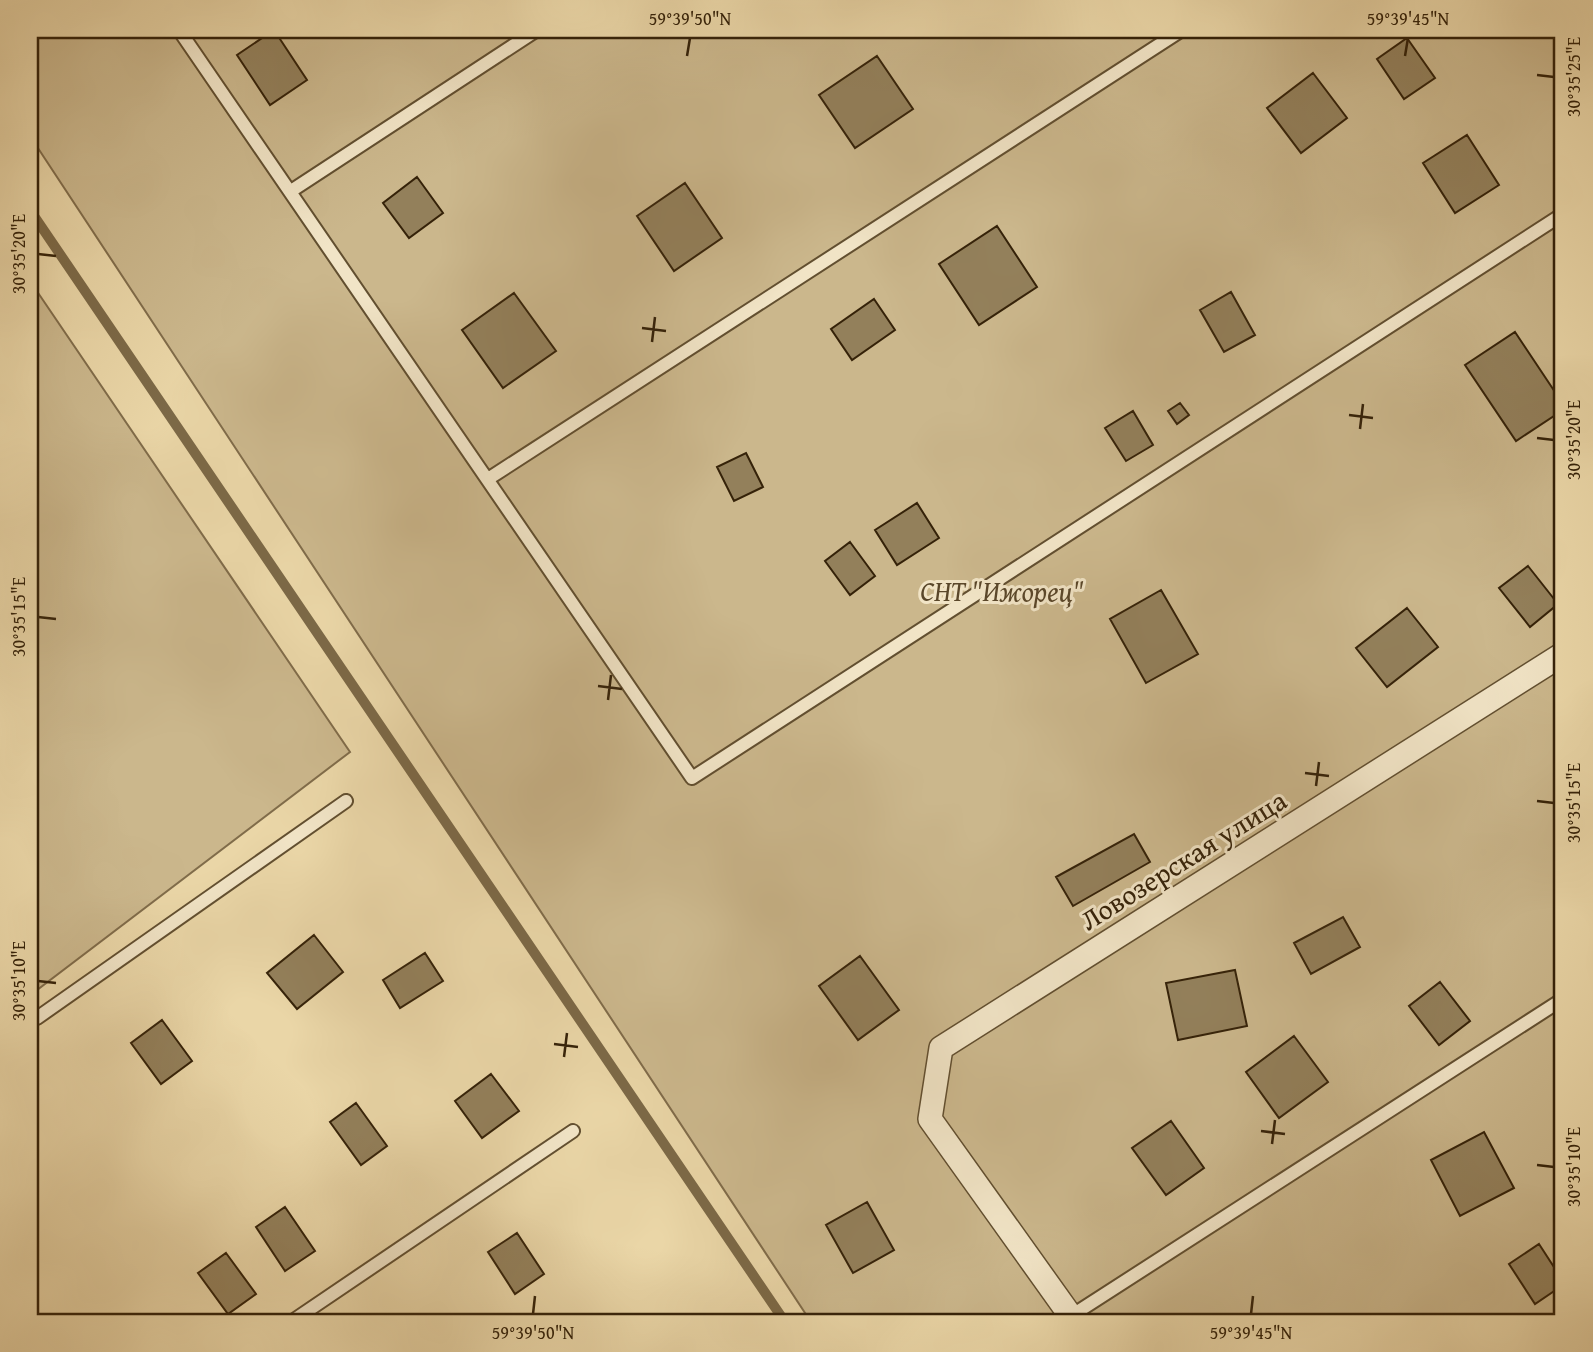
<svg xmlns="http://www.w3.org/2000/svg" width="1593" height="1352" font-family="'Gentium Book Plus',serif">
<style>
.green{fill:#cbb78c;stroke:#806c4a;stroke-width:2}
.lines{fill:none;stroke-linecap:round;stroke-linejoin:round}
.stream{stroke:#7c6947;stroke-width:10}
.building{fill:#93805b;stroke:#352209;stroke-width:2}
.lane-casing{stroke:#624f30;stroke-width:16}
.street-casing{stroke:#624f30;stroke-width:26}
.lane{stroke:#f1e4c6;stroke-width:12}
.street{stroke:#f1e4c6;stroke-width:23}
.ticks{fill:none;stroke:#352209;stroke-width:2.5}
.labels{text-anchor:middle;stroke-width:6;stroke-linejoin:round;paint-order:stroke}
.park-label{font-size:28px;font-style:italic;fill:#5a472a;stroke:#f1e4c6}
.street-label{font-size:28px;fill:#352209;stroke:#f1e4c6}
.neatline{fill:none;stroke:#352209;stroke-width:2.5}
.ticks-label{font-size:18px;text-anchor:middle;fill:#352209}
</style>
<rect width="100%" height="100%" fill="#ead6a7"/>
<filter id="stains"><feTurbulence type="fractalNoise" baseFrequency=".00286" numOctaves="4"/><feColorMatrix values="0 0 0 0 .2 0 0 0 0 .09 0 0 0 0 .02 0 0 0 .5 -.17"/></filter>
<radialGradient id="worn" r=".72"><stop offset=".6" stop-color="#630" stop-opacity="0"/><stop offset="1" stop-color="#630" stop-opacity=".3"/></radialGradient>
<path class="green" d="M30 30H1563V1322H811L30 136Z
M30 281 350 752 37 990 30 986Z"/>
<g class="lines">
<path class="stream" d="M30 210 785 1322"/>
</g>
<path class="building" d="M274 30 307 80 270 105 237 55Z
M1407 38 1435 78 1404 99 1377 59Z
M877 56 913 109 855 148 819 95Z
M1313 73 1347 118 1301 153 1267 108Z
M1467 135 1499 185 1455 213 1423 163Z
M417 177 443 213 409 238 383 203Z
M685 183 722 238 674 271 637 216Z
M997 226 1037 287 979 325 939 264Z
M1231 292 1255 335 1224 352 1200 310Z
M514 293 556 351 503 388 462 330Z
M874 299 895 330 852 360 831 329Z
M1515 332 1563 404V410L1516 441 1465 365Z
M1180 403 1189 415 1177 424 1168 411Z
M1133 411 1153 445 1126 461 1105 428Z
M746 453 763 487 734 501 717 467Z
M917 503 939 538 897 565 875 530Z
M850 542 875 576 850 595 825 561Z
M1528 566 1558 604 1530 627 1499 588Z
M1161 590 1198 654 1146 683 1110 619Z
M1407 608 1438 647 1387 687 1356 648Z
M1134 834 1150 862 1073 906 1056 877Z
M1343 917 1360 947 1311 974 1294 943Z
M314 935 343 972 297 1009 267 973Z
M425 953 443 981 400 1008 383 980Z
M860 956 899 1010 858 1040 819 986Z
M1235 970 1247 1026 1178 1040 1166 983Z
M1440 982 1470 1021 1439 1045 1409 1006Z
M162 1020 192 1061 161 1084 131 1043Z
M1294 1036 1328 1082 1279 1118 1246 1072Z
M491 1074 519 1111 482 1138 455 1101Z
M356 1103 387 1146 361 1165 330 1122Z
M1171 1121 1204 1168 1166 1195 1132 1148Z
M1484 1132 1514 1188 1460 1216 1431 1160Z
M867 1202 894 1250 853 1273 826 1225Z
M285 1207 315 1251 285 1271 256 1227Z
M517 1233 544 1274 515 1294 488 1252Z
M1539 1244 1563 1281V1285L1535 1304 1509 1264Z
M226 1253 256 1294 228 1314 198 1273Z"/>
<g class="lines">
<defs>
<path id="lane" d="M179 30 692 778 1563 214
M291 191 537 30
M488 479 1182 30
M30 1017 37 1018 346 801
M1071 1316 1563 999
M291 1322 573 1131"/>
<path id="street" d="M1075 1322 930 1119 941 1048 1563 654"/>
</defs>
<use href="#lane" class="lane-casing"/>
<use href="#street" class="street-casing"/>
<use href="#lane" class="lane"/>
<use href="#street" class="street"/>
</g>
<path class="ticks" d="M687 56 690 38M1405 56 1408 38M1537 75 1554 77M38 254 56 256M642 328 666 331M652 342 655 317M1349 415 1373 418M1360 429 1363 404M1537 438 1554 440M38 617 56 619M598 686 622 689M608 700 611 675M1305 773 1329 776M1316 786 1319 762M1537 801 1554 803M38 981 56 983M554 1044 578 1047M564 1057 567 1033M1261 1131 1285 1134M1272 1144 1275 1120M1537 1165 1554 1167M533 1314 535 1296M1251 1314 1253 1296"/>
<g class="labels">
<g class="park-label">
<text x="1002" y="601">СНТ "Ижорец"</text>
</g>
<g class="street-label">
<text transform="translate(1183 860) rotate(-32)" y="10">Ловозерская улица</text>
</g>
</g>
<rect width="1593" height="1352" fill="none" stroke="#ead6a7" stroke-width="77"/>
<rect x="38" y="38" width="1516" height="1276" class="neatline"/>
<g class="ticks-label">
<text x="690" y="25">59°39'50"N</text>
<text x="1408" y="25">59°39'45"N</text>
<text transform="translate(1574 77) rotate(-90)" y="6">30°35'25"E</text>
<text transform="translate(19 254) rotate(-90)" y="6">30°35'20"E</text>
<text transform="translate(1574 440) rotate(-90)" y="6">30°35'20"E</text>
<text transform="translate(19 617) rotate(-90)" y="6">30°35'15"E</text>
<text transform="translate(1574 803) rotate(-90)" y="6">30°35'15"E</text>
<text transform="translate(19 981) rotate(-90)" y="6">30°35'10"E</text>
<text transform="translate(1574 1167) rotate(-90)" y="6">30°35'10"E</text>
<text x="533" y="1339">59°39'50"N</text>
<text x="1251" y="1339">59°39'45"N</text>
</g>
<rect width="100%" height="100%" filter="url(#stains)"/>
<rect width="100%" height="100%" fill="url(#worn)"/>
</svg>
